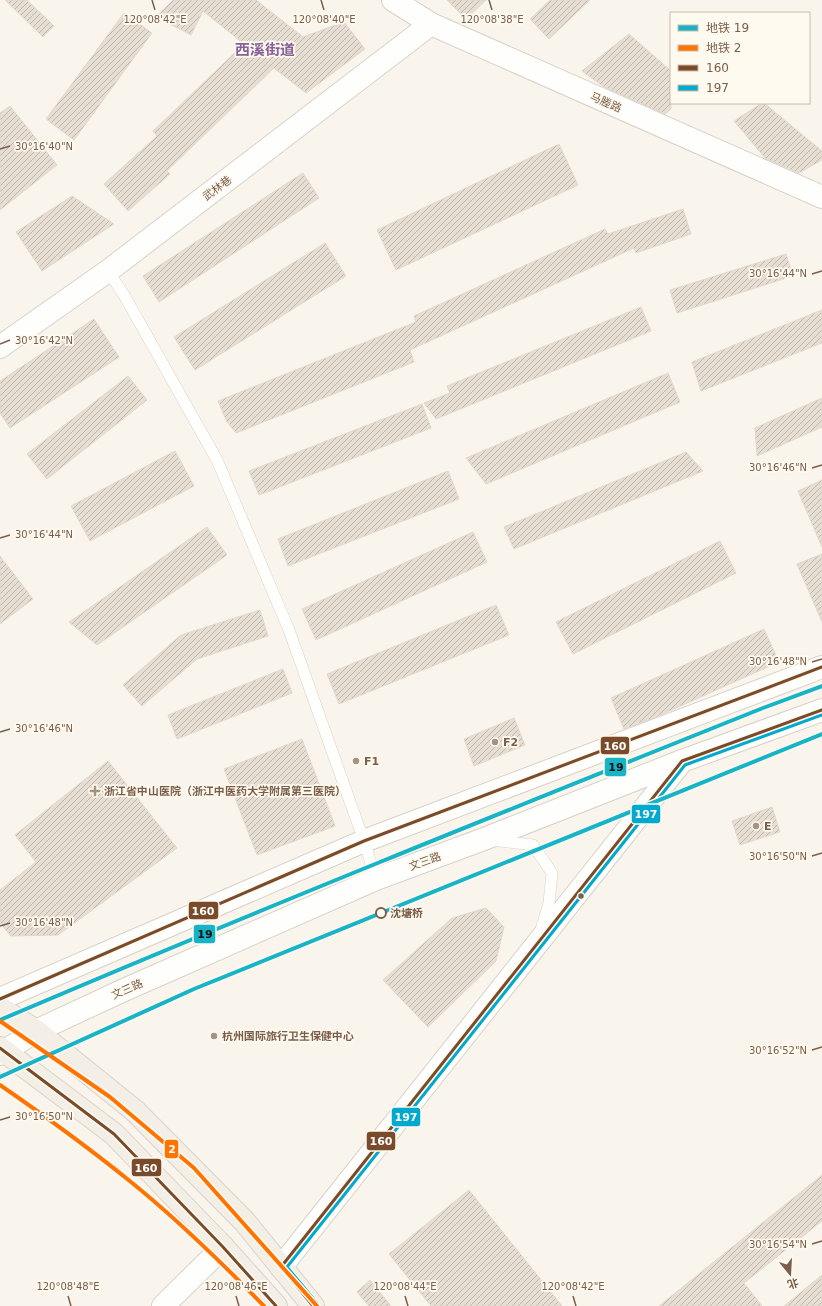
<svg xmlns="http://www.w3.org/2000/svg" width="822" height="1306" font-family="'DejaVu Sans','Noto Sans SC',sans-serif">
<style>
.building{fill:url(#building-hatch);stroke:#e2d8ce}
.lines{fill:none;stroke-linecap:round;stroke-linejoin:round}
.lane-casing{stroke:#d8d2cb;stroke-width:12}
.street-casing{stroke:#d8d2cb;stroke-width:24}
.secondary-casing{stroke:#d9d1c8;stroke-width:24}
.primary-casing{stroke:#dad1ca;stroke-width:24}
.lane{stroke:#fefefc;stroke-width:11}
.street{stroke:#fefefc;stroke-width:22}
.secondary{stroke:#fefefc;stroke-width:22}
.primary{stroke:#f3efe6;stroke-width:22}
.bus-1-casing{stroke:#fffaf0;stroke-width:6}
.bus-2-casing{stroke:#fffaf0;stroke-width:6}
.bus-1{stroke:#7a4b2a;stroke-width:3}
.bus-2{stroke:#00a9ce;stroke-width:3}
.metro-1-casing{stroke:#fffaf0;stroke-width:7}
.metro-2-casing{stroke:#fffaf0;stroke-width:7}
.metro-1{stroke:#17b4c8;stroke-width:4}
.metro-2{stroke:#ff7300;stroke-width:4}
.ticks{fill:none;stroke:#7a5e49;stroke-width:1.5}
.poi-dot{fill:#a69382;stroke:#fffaf0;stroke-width:1.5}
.bus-dot{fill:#7a5e49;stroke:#fffaf0;stroke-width:1.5}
.stop-dot{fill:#fffaf0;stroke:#7a5e49;stroke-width:2}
.labels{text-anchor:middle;stroke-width:3.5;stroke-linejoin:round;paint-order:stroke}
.street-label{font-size:11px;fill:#7a5e49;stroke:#fffaf0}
.poi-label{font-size:11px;font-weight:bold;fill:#7a5e49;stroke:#fffaf0;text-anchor:start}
.stop-label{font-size:11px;font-weight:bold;fill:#7a5e49;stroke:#fffaf0;text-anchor:start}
.district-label{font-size:15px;font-weight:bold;fill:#886197;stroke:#fffaf0}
.ticks-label{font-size:10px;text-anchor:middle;fill:#7a5e49;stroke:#fffaf0;stroke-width:3.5;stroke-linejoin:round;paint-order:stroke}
.line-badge{stroke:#fffaf0;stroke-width:1.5}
.badge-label{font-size:11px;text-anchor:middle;font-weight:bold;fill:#fff}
.pale-badge-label{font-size:11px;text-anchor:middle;font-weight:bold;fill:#111}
</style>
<defs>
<pattern id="building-hatch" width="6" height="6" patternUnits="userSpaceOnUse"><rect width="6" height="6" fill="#e6ddd3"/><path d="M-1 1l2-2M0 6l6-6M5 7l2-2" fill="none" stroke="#bfb6ad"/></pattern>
</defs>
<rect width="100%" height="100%" fill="#f9f5ed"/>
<path class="building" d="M5 0H27L54 26 43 37Z
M173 0H256L303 37 344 22 365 49 306 93 274 68 167 171 170 174 128 211 104 184 157 136 153 131 244 44 203 11 191 35 156 17Z
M447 0H486L466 19Z
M550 0H590L549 39 530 19Z
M124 13 152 33 74 140 46 119Z
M629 34 671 71V109L665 114 604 87 582 71Z
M762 103H764L822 151V160L799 173 765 158 734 121Z
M10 106 57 165 0 210V113Z
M559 144 578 185 396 270 377 230Z
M303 173 319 198 159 302 143 276Z
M72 196 114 224 42 271 16 232Z
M683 209 691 234 636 253 634 248 410 350 414 362 236 433 227 422 218 401 416 322 414 316 605 229 608 234Z
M325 243 346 276 195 370 174 337Z
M786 254 793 276 677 313 670 290Z
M641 307 651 331 436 419 424 403 450 393 447 386Z
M822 310V343L701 391 692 362Z
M94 319 119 357 10 428 0 413V381Z
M668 373 680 402 486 484 466 458Z
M128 376 147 400 47 479 27 454Z
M822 398V427L757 456 755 428Z
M422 404 431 428 259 495 249 471Z
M175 451 194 486 90 541 71 506Z
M686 452 703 471 514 549 504 527Z
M448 471 459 499 288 566 278 539Z
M822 480V547L798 491Z
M207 527 227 555 97 645 69 622Z
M473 532 487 562 316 640 302 609Z
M720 541 736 573 573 654 556 622Z
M822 554V622L797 564Z
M0 556 33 599 0 624Z
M496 605 509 635 339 704 327 674Z
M260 610 268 636 197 659 142 706 123 685 181 635Z
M764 629 779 662 656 717 624 729 611 698Z
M283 669 292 693 177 739 168 715Z
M514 718 525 745 474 766 464 739Z
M302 739 335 826 257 855 224 769Z
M108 761 177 848 58 935 11 936 0 923V890L36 862 15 835Z
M772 807 780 832 740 845 732 821Z
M486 908 504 927 496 961 428 1027 383 980 452 918Z
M822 1175V1221L744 1283 762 1306H659Z
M469 1190 562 1306H431L389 1254Z
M822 1275V1306H784Z
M370 1280 391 1306H369L357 1292Z"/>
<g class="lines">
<defs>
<path id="lane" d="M108 271 124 295 217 460 289 630 364 841 376 879
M492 840 533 845 552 873 549 903 541 930"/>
<path id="street" d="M0 347 108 271 431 24
M281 1267 682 761
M163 1306 223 1247"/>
<path id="secondary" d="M393 0 431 24 822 197
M0 999 364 841 822 667
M0 1054 36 1031 124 990 376 879 484 839 682 761 822 710"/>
<path id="primary" d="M0 1008 36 1031 135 1111 244 1221 313 1306
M0 1048 114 1134 223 1247 276 1306"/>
</defs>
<use href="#lane" class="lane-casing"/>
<use href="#street" class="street-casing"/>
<use href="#secondary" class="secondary-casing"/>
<use href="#primary" class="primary-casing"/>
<use href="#lane" class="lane"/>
<use href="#street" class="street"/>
<use href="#secondary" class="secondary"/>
<use href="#primary" class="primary"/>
<defs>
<path id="bus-1" d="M0 999 364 841 822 667
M0 1048 114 1134 223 1247 276 1306
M313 1306 281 1267 682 761 822 710"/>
<path id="bus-2" d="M317 1303 287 1267 685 765 822 715"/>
</defs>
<use href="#bus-1" class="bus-1-casing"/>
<use href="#bus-2" class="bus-2-casing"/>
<use href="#bus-1" class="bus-1"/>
<use href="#bus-2" class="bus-2"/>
<defs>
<path id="metro-1" d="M0 1020C253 912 508 810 763 708L822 686
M0 1077 194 989 822 734"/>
<path id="metro-2" d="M0 1021 110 1097 194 1168 317 1306
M0 1085C45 1116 89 1148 131 1182 178 1220 222 1263 264 1306"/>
</defs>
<use href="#metro-1" class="metro-1-casing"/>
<use href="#metro-2" class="metro-2-casing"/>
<use href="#metro-1" class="metro-1"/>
<use href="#metro-2" class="metro-2"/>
</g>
<path class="ticks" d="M152 0 155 10M321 0 324 10M489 0 492 10M0 149 10 146M812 274 822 271M0 344 10 340M812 468 822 465M0 538 10 535M812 662 822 659M0 732 10 729M812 856 822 853M0 926 10 923M812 1050 822 1047M0 1120 10 1117M812 1244 822 1241M68 1296 71 1306M236 1296 239 1306M405 1296 408 1306M573 1296 576 1306"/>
<g class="poi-dot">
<circle cx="495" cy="742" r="4"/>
<circle cx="356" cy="761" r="4"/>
<path d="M93 785h4v4h4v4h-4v4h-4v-4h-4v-4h4z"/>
<circle cx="756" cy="826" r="4"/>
<circle cx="214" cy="1036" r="4"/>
</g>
<circle class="bus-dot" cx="581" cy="896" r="3.5"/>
<circle class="stop-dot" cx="381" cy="913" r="5"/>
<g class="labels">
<g class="street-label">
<text transform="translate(606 102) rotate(24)" y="4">马塍路</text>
<text transform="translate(217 188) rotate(-37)" y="4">武林巷</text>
<text transform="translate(425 861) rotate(-20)" y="4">文三路</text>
<text transform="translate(127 989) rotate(-24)" y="4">文三路</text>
</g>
<g class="poi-label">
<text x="503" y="746">F2</text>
<text x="364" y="765">F1</text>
<text x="104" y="795">浙江省中山医院（浙江中医药大学附属第三医院）</text>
<text x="764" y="830">E</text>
<text x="222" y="1040">杭州国际旅行卫生保健中心</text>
</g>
<g class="stop-label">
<text x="390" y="917">沈塘桥</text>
</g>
<g class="district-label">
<text x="265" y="55">西溪街道</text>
</g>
</g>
<g class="ticks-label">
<text x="155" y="23">120°08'42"E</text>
<text x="324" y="23">120°08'40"E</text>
<text x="492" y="23">120°08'38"E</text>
<text x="44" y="150">30°16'40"N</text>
<text x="778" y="277">30°16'44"N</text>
<text x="44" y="344">30°16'42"N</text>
<text x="778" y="471">30°16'46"N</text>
<text x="44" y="538">30°16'44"N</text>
<text x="778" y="665">30°16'48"N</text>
<text x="44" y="732">30°16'46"N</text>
<text x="778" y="860">30°16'50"N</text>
<text x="44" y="926">30°16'48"N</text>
<text x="778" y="1054">30°16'52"N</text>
<text x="44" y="1120">30°16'50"N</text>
<text x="778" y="1248">30°16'54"N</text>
<text x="68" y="1290">120°08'48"E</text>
<text x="236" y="1290">120°08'46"E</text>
<text x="405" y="1290">120°08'44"E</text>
<text x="573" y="1290">120°08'42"E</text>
</g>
<g class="line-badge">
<rect x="600" y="736" width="30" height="19" rx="4" fill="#7a4b2a"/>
<rect x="604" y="757" width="23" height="20" rx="4" fill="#17b4c8"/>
<rect x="631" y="804" width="30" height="20" rx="4" fill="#00a9ce"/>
<rect x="188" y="901" width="31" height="19" rx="4" fill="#7a4b2a"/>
<rect x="193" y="924" width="23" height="20" rx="4" fill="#17b4c8"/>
<rect x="391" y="1107" width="30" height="20" rx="4" fill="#00a9ce"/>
<rect x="366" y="1131" width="30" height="20" rx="4" fill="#7a4b2a"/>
<rect x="164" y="1139" width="15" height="20" rx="4" fill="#ff7300"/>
<rect x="131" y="1158" width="31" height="19" rx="4" fill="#7a4b2a"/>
</g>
<g class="badge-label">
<text x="615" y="750">160</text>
<text x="646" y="818">197</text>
<text x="203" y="915">160</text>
<text x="406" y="1121">197</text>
<text x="381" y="1145">160</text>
<text x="172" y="1153">2</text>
<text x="146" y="1172">160</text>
</g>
<g class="pale-badge-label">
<text x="616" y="771">19</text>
<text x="205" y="938">19</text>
</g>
<rect x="670" y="12" width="140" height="92" fill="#fffaf0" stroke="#cabcad"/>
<rect x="678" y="25" width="20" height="6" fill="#17b4c8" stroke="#cabcad"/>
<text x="706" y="32" font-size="12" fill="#7a5e49">地铁 19</text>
<rect x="678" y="45" width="20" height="6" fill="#ff7300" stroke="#cabcad"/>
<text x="706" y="52" font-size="12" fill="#7a5e49">地铁 2</text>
<rect x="678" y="65" width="20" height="6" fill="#7a4b2a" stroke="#cabcad"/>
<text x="706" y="72" font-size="12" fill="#7a5e49">160</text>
<rect x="678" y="85" width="20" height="6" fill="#00a9ce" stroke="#cabcad"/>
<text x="706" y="92" font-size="12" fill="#7a5e49">197</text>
<g transform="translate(790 1274) rotate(162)" stroke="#fffaf0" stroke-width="3" paint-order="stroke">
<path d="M0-3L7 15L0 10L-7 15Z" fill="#7a5e49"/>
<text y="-6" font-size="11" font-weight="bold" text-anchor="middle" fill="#7a5e49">北</text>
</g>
</svg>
